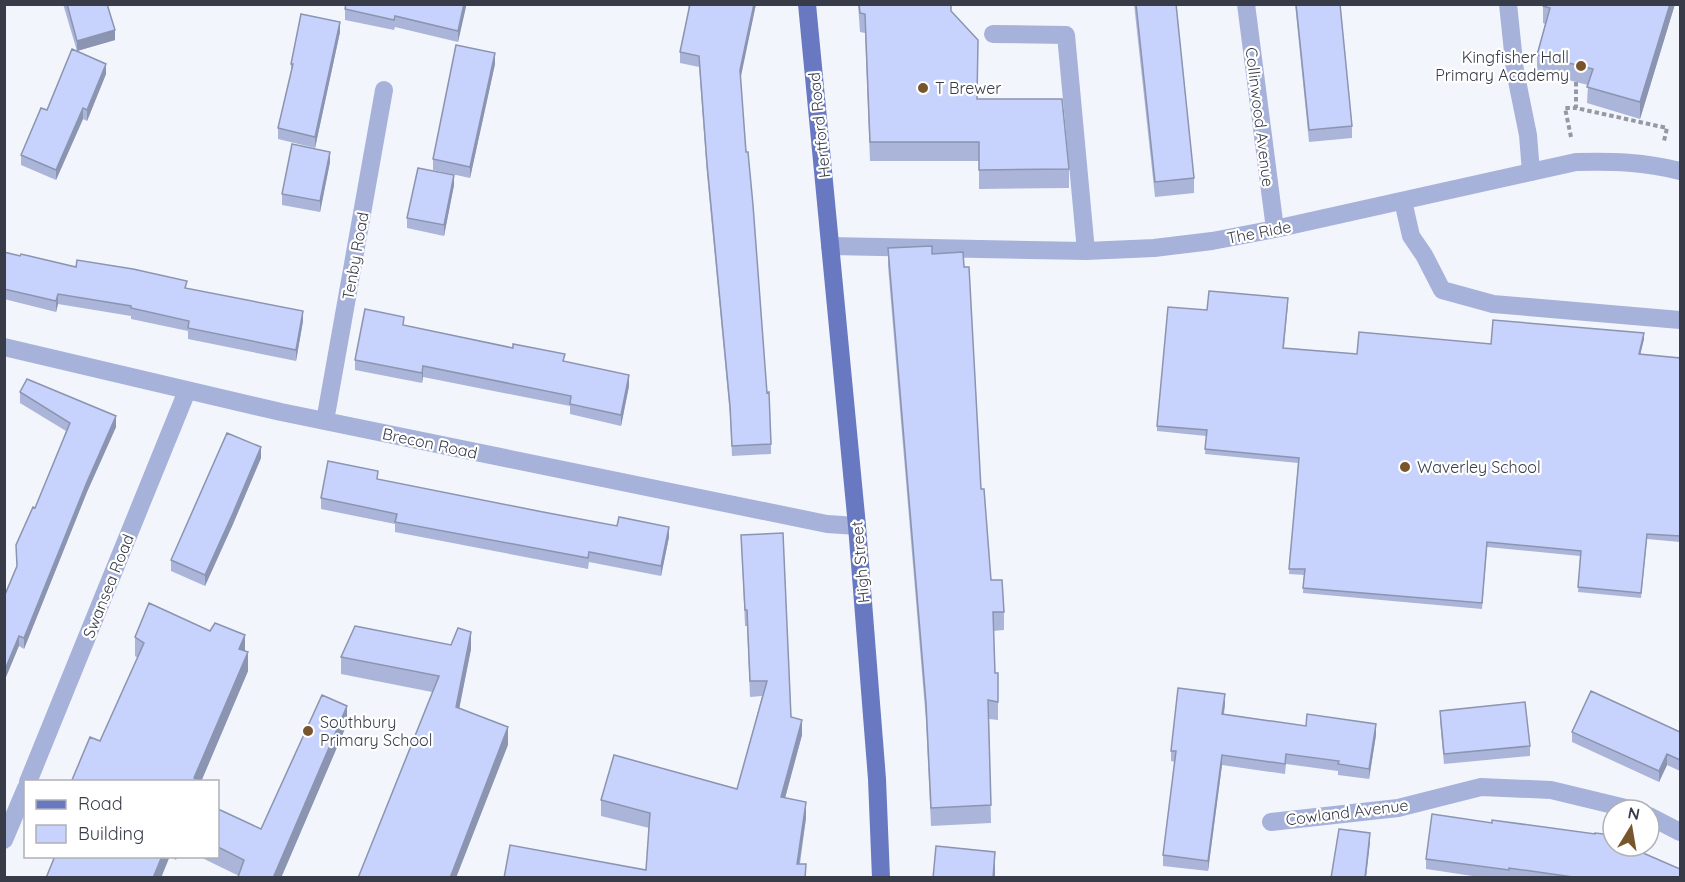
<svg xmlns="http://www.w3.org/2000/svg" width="1685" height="882" font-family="Quicksand,sans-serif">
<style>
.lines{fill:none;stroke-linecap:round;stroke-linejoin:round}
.path{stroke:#9699a3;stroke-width:4;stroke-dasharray:4.5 3;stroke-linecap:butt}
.lane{stroke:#a7b2db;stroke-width:18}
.street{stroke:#a7b2db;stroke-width:18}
.primary{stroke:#6878c1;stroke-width:18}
.wall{fill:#abb5d9}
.shaded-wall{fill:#8b94b0}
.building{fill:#c7d3fc;stroke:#8b94b0;stroke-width:1.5}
.poi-dot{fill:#78562d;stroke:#fff;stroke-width:2}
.labels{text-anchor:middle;stroke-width:4.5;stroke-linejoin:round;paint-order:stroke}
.poi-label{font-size:16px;fill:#383c49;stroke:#fff;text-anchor:start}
.street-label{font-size:16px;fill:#383c49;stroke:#fff}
</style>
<rect width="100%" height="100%" fill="#f3f5fc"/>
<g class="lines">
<path class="path" d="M1576 82V108L1667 128 1664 141
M1571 137 1565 108H1576"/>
<path class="lane" d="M1508 4 1515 71 1528 135 1531 172
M993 34 1066 35 1086 251
M1403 201 1411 236 1424 255 1442 290 1493 304 1680 320"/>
<path class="street" d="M1246 4 1275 229
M830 246 1086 251 1154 248 1212 241 1275 229 1576 162C1612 161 1645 162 1680 171
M4 347 281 412 827 524 857 526
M325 421 384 90
M28 782 187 391
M1649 816 1680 832
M1271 822 1398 808 1481 787 1551 790 1634 810
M4 840 26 788"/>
<path class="primary" d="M807 4 857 526 877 779 881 878"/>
</g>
<path class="wall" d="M63 4H107L115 40 77 51Z
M466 4 458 42 395 27 394 30 345 20V9Z
M688 4H756L740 78 771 444V454L732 456 730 416 707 174 699 67 680 63V52L689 10Z
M858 4H951V11L978 99 1069 169V188L979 189V161H870L865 33 860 32Z
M1134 4H1176L1194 178V193L1155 197Z
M1295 4H1340L1352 126V138L1309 142Z
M1543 4H1675L1640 119 1587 103 1588 85 1537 72V55L1545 24 1543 23Z
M340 32 315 148 278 139V128L291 72V64Z
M495 64 470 178 433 170V159Z
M106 74 87 121 83 119 56 180 21 165V155L47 110Z
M330 162 320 212 282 205V194Z
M454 185 444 236 407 228V218Z
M888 248 932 254 981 489 991 580 1004 612V630L993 631 995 673H998V720L989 719 991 823 931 826 926 721 888 266Z
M4 252 187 289 303 321 296 361 188 339V331L131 319V316L58 304 56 312 4 299Z
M1288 304 1284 348 1357 354 1491 344 1644 339 1640 354 1680 358V542L1647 539 1641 598 1578 592 1580 556 1487 547 1482 609 1303 593 1304 575 1289 574 1298 463 1205 454 1206 436 1157 431V426L1207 310Z
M404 326 565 361 629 386 621 426 570 414V406L423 377 422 383 355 370V360Z
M20 392 116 427 87 492 24 649 19 646 17 567 66 431 20 403Z
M261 458 233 524 205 586 171 571V560Z
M378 480 669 537 661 576 589 562 588 569 395 532V524L321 509V498Z
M741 535 791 717 802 735 785 798 806 818 800 864 806 878 646 870 649 828 601 816V800L737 789 762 696 750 697 747 626H745Z
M135 637 245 651 248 671 201 781 202 782H72V780L100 741 138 658 135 656Z
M451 645 471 649 459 708 508 745 432 692 341 674V657Z
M1225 704 1224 714 1306 726 1376 735 1369 779 1338 775V771L1286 764 1285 774 1222 765 1208 871 1163 866V855L1175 762 1171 761V751Z
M1440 711 1530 746V756L1444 764 1440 721Z
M347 724 281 878H238L239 876 198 856H218V809L261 829Z
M1572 732H1680V771L1667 765 1659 782 1572 742Z
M1613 846 1680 878H1486L1426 869V859Z
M55 856H178L176 860 170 857Z"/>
<path class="shaded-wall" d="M464 4H466V7L458 42V31Z
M754 4H756L740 81V70Z
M1670 4H1675L1640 119V102Z
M340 22V32L315 148V137Z
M115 30V40L77 51V41Z
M495 53V64L470 178V167Z
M106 64V74L87 121V110Z
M83 108V119L56 180V170Z
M330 152V162L320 212V201Z
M454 175V185L444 236V225Z
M58 294V304L56 312V301Z
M303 311V321L296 361V350Z
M1644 333V339L1639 360V354Z
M423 366V377L422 383V373Z
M629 375V386L621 426V415Z
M116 416V427L87 492 24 649V638L87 482Z
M261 447V458L233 524 205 586V575Z
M669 527V537L661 576V566Z
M471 632V649L456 725V707Z
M245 635V653L239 649Z
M19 636V646L4 682V672Z
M248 652V671L201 782 194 778Z
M1225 694V704L1222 724V714Z
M347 706V724L281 878H273Z
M802 720V735L781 813V797Z
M1376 724V735L1369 779V769Z
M508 727V745L456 878H450Z
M1667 754V765L1659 782V771Z
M1222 755V765L1208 871V861Z
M806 802V818L797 878V864Z
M1370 833V843L1366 878H1365Z
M995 852V878H993Z
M162 856H170L161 878H153Z"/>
<path class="building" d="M67 4H107L115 30 77 41Z
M346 4H464L458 31 395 16 394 20 345 9Z
M690 4H754L740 70 746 152H748L753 205 767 393 769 392 771 444 732 446 730 406 707 164 699 56 680 52Z
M859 4H951V11L978 40 977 99H1062L1069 169 979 170V142H870L865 14 860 13Z
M1136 4H1176L1194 178 1155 182Z
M1296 4H1340L1352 126 1309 130Z
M1543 4H1670L1640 102 1587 87 1593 69 1537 55 1550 8 1543 6Z
M301 14 340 22 315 137 278 128 293 64H291Z
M456 45 495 53 470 167 433 159Z
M72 49 106 64 87 110 83 108 56 170 21 155 41 108 47 110Z
M292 144 330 152 320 201 282 194Z
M418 168 454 175 444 225 407 218Z
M932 246V254L963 252 964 267H969L981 489H984L991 580H1002L1004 612H993L995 673H998V702L988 700 991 805 931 808 926 703 888 248Z
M4 252 20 256 21 254 76 267 77 260 133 269 187 281 185 288 303 311 296 350 188 328 189 321 131 308V306L58 294 56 301 4 289Z
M1209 291 1288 298 1283 348 1357 354 1359 332 1491 344 1493 320 1644 333 1639 354 1680 358V536L1647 534 1641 593 1578 587 1581 551 1487 542 1482 603 1303 588 1305 569H1289L1299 458 1205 449 1207 430 1157 426 1168 307 1207 310Z
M365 309 404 317 403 325 513 348V344L565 354 563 361 629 375 621 415 570 404 571 396 423 366 422 373 355 360Z
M27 379 116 416 87 482 24 638 19 636 4 672V597L17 566 16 545 33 507 35 508 70 423 20 392Z
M227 433 261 447 233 513 205 575 171 560Z
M328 461 378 471 377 479 543 512 617 526 619 517 669 527 661 566 589 552 588 558 395 522 397 514 321 498Z
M783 533 791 717 802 720 781 797 806 802 797 864H806L805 878H504L510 845 646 870 650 813 601 800 614 755 737 789 767 681H750L747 610H745L741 535Z
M149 603 210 631 215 623 245 635 239 649 248 652 194 778 202 782H75L72 780 90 737 100 741 144 643 135 637Z
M355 626 451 645 458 628 471 632 456 707 508 727 450 878H358L439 676 341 657Z
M1178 688 1225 694 1222 714 1306 726 1307 714 1376 724 1369 769 1338 764 1339 761 1286 754 1285 764 1222 755 1208 861 1163 855 1176 751H1171Z
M1591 691 1680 732V760L1667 754 1659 771 1572 732Z
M322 695 347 706 273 878 238 877 244 860 218 847V809L261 829Z
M1525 702 1530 746 1444 754 1440 711Z
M1432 814 1492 823V820L1595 834V833L1613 835V846H1627L1680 869V878H1580L1509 868V870L1426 859Z
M1339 829 1370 833 1365 878H1331Z
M936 846 995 852 993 878H933Z
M55 856H162L153 878H46Z"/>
<g class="poi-dot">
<circle cx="1581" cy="66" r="6"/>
<circle cx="923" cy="88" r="6"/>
<circle cx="1405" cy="467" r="6"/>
<circle cx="308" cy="731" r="6"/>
</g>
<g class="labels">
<g class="poi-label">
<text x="1569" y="63" text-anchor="end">Kingfisher Hall<tspan x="1569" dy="18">Primary Academy</tspan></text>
<text x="935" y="94">T Brewer</text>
<text x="1417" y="473">Waverley School</text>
<text x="320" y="728">Southbury<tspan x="320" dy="18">Primary School</tspan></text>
</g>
<g class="street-label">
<text transform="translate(1260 117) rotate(83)" y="6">Collinwood Avenue</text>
<text transform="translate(819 125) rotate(-96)" y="6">Hertford Road</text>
<text transform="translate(1259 232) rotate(-11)" y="6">The Ride</text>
<text transform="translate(355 256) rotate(-80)" y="6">Tenby Road</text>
<text transform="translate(430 443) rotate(12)" y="6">Brecon Road</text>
<text transform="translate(860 562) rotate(-95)" y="6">High Street</text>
<text transform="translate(108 586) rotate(-68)" y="6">Swansea Road</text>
<text transform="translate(1347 812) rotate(-7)" y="6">Cowland Avenue</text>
</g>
</g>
<rect width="1685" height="882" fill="none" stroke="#383c49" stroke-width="12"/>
<rect x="24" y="780" width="195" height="78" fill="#ffffff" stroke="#afb1b6" stroke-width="1.5"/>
<rect x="36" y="800" width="30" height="9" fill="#6878c1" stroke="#afb1b6" stroke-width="1.5"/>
<text x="78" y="810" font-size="18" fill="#383c49">Road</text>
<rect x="36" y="825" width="30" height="18" fill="#c7d3fc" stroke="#afb1b6" stroke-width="1.5"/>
<text x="78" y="840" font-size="18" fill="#383c49">Building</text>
<g transform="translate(1631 828) rotate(11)"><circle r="28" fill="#ffffff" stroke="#afb1b6" stroke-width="1.5"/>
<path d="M0-4.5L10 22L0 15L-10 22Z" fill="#78562d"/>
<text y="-9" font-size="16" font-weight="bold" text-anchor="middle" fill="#383c49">N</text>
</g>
</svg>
